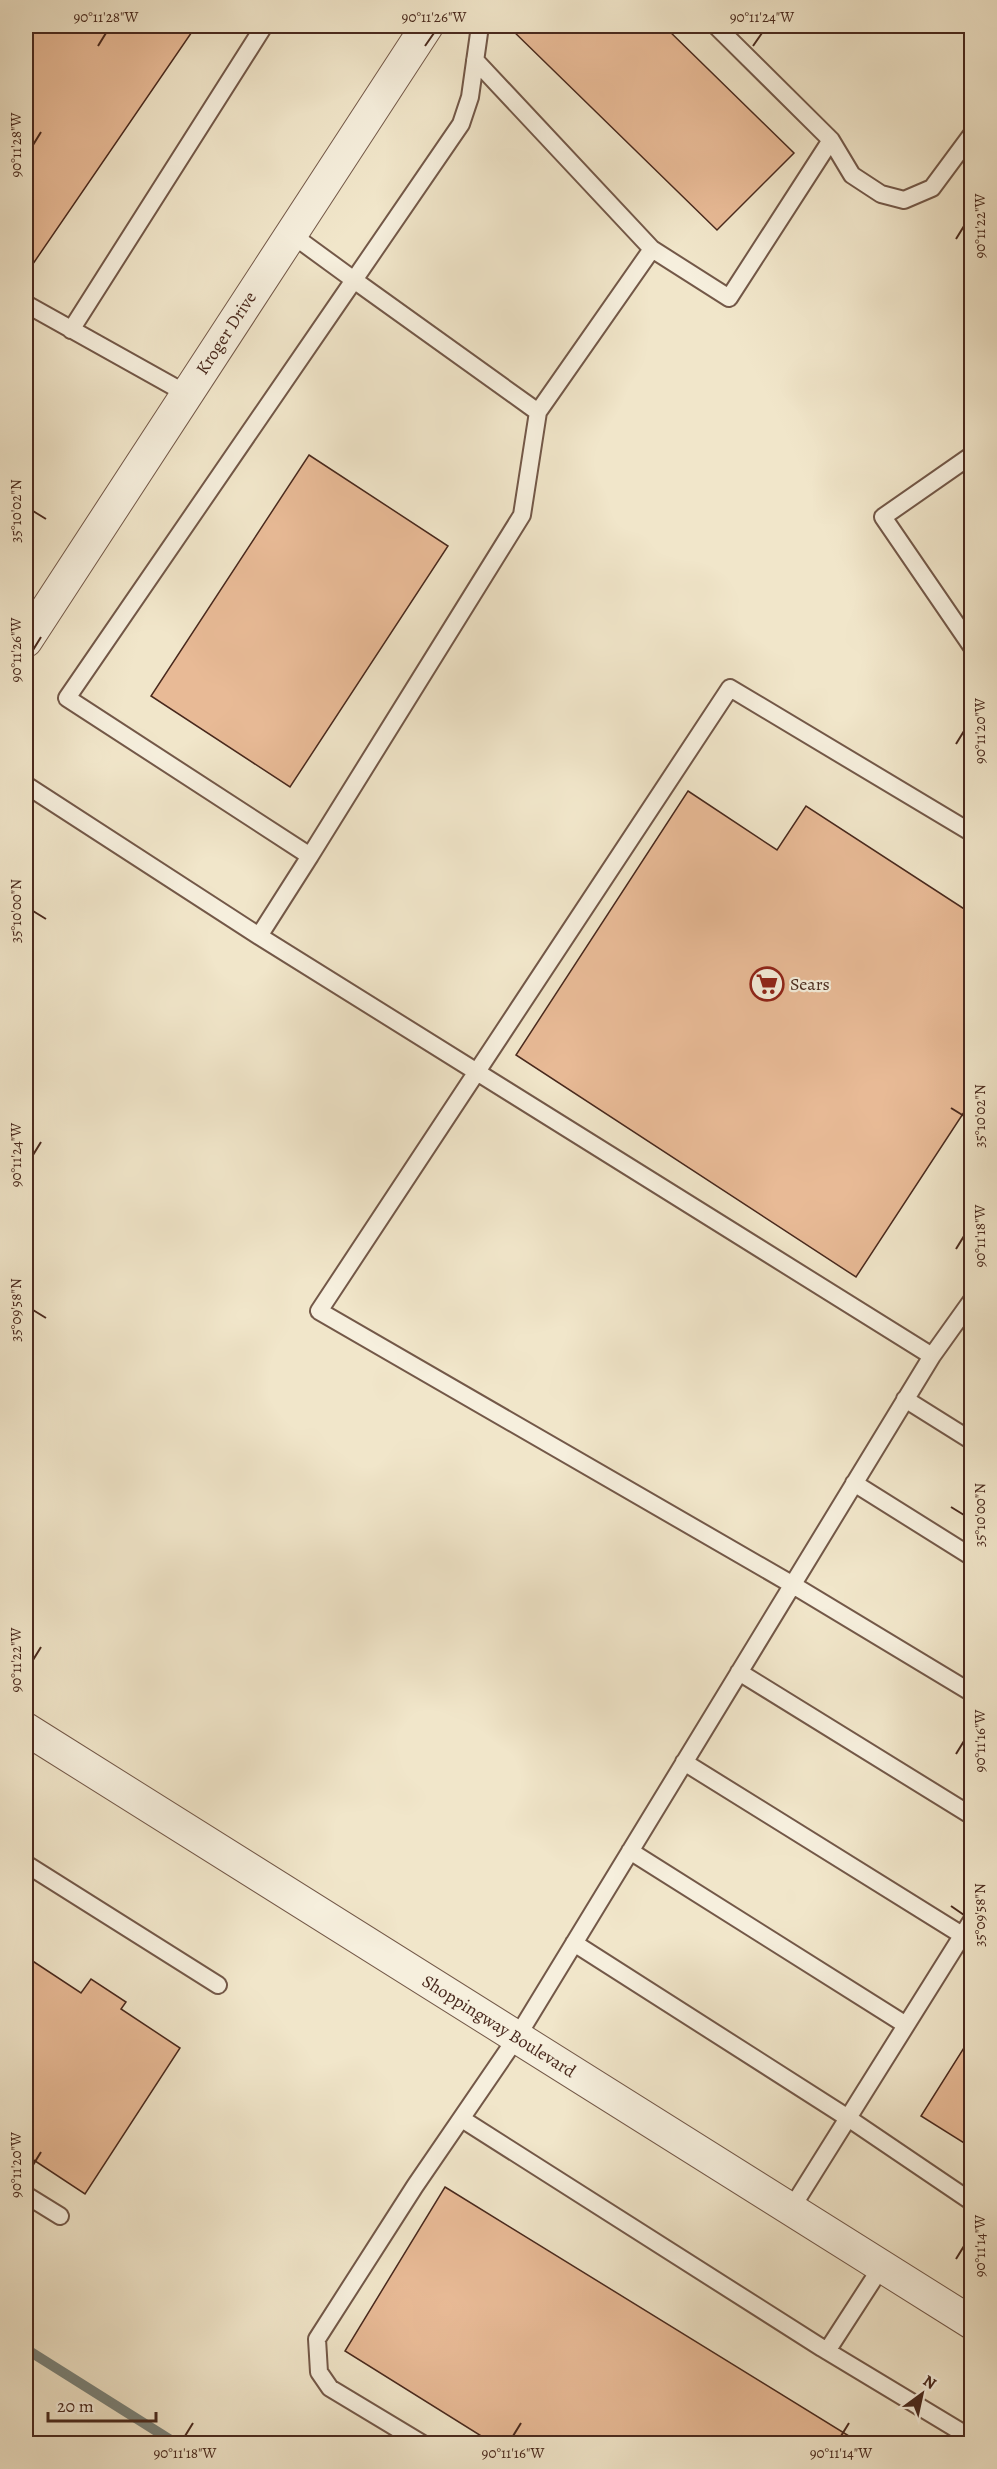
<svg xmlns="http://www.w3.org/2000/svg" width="997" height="2469" font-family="Alegreya,serif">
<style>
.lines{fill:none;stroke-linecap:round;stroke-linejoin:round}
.stream{stroke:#7a837b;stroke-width:10}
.building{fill:#e8ba96;stroke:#49291d;stroke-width:1.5}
.service-casing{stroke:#735848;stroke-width:20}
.minor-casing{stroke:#735848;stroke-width:34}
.service{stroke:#f6efdd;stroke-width:16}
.minor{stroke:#f6efdd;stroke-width:32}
.ticks{fill:none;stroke:#49291d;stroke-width:2}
.labels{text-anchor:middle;stroke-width:4.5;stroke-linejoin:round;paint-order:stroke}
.street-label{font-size:18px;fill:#49291d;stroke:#f6efdd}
.poi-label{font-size:18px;fill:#49291d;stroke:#f6efdd;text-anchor:start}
.neatline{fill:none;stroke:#49291d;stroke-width:2}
.ticks-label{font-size:15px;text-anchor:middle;fill:#49291d}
</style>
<rect width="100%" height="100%" fill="#f1e6ca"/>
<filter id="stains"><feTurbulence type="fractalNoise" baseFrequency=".00333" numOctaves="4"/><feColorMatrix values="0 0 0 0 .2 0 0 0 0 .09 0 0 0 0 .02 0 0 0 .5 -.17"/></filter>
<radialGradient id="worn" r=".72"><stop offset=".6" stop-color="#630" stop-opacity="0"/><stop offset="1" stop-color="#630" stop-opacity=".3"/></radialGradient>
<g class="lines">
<path class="stream" d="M26 2349 177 2444"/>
</g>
<path class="building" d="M26 26H196L26 274Z
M508 26H664L794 153 717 230Z
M309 455 448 546 290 787 151 696Z
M688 791 777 850 806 806 972 914V1100L856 1277 516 1055Z
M28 1958 81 1993 91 1979 126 2002 121 2009 180 2048 85 2194 26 2155V1962Z
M972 2035V2148L921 2116Z
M445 2187 862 2444H553L544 2438 540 2444H494L345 2351Z"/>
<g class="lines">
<defs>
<path id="service" d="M716 26 831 140 852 175 881 194 904 200 932 188 972 134
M475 60 652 249 538 412
M291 234 354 280 461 124 470 97 480 26
M652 249 729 298 831 140
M26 304 187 394
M71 330 264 26
M972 455 883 517 972 647
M26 785 259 936 310 856 67 698 354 280 538 412 522 515 310 856
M972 833 730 688 319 1311 793 1585 972 1693
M259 936 932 1356 517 2037 415 2186 317 2339 319 2372 330 2388 423 2444
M932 1356 972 1300
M905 1399 972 1441
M854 1483 972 1557
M739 1672 972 1816
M684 1762 962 1935
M630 1851 906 2025
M26 1864 218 1985
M574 1943 848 2118 972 2202
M462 2119 822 2348 968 2436 963 2444
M26 2195 60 2216
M791 2209 972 1920
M827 2351 882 2266"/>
<path id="minor" d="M26 641 427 26
M26 1729 972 2323"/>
</defs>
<use href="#service" class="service-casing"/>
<use href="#minor" class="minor-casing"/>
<use href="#service" class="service"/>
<use href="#minor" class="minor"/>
</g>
<path class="ticks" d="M98 46 106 33M425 46 434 33M753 46 762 33M33 145 41 132M956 239 964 226M33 511 46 519M33 650 41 637M956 744 964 731M33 911 46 919M951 1108 964 1116M33 1155 41 1142M956 1249 964 1236M33 1310 46 1318M951 1507 964 1515M33 1660 41 1647M956 1754 964 1741M951 1906 964 1915M33 2165 41 2152M956 2259 964 2246M185 2436 193 2423M513 2436 521 2423M841 2436 849 2423"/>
<defs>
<symbol id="supermarket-ring" viewBox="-11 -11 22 22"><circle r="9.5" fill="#f6efdd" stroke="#8f2418" stroke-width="1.5"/><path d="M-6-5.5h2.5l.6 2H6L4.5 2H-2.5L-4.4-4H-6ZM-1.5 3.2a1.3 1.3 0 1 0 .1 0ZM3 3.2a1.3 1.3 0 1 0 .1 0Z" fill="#8f2418"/></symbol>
</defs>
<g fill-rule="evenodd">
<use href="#supermarket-ring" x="748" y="965" width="38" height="38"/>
</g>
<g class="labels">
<g class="street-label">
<text transform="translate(226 333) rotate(-57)" y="6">Kroger Drive</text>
<text transform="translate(499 2026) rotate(32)" y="6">Shoppingway Boulevard</text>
</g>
<g class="poi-label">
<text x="790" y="990">Sears</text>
</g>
</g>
<rect width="997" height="2469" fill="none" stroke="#f1e6ca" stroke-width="66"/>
<g transform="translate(922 2394) rotate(33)" stroke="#f6efdd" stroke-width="4.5" paint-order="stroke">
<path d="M0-4.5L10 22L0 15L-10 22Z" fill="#49291d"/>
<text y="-9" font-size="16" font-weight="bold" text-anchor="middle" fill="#49291d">N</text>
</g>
<path d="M48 2412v9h108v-9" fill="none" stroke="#49291d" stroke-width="3"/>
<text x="57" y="2412" font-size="18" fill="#49291d" stroke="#f6efdd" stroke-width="4.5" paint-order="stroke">20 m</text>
<rect x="33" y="33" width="931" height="2403" class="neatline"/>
<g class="ticks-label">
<text x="106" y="22">90°11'28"W</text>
<text x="434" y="22">90°11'26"W</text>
<text x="762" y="22">90°11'24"W</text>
<text transform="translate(16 145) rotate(-90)" y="5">90°11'28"W</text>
<text transform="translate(980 226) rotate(-90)" y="5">90°11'22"W</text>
<text transform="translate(16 511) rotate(-90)" y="5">35°10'02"N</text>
<text transform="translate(16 650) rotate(-90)" y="5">90°11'26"W</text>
<text transform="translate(980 731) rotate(-90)" y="5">90°11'20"W</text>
<text transform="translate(16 911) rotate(-90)" y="5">35°10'00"N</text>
<text transform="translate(980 1116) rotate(-90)" y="5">35°10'02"N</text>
<text transform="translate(16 1155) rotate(-90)" y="5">90°11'24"W</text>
<text transform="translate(980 1236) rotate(-90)" y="5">90°11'18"W</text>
<text transform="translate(16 1310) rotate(-90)" y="5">35°09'58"N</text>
<text transform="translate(980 1515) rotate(-90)" y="5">35°10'00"N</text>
<text transform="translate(16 1660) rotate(-90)" y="5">90°11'22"W</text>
<text transform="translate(980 1741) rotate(-90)" y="5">90°11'16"W</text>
<text transform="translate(980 1915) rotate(-90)" y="5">35°09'58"N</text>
<text transform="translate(16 2165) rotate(-90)" y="5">90°11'20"W</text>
<text transform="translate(980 2246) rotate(-90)" y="5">90°11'14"W</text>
<text x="185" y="2458">90°11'18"W</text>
<text x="513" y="2458">90°11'16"W</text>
<text x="841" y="2458">90°11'14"W</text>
</g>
<rect width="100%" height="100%" filter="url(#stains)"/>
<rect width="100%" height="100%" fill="url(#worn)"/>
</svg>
